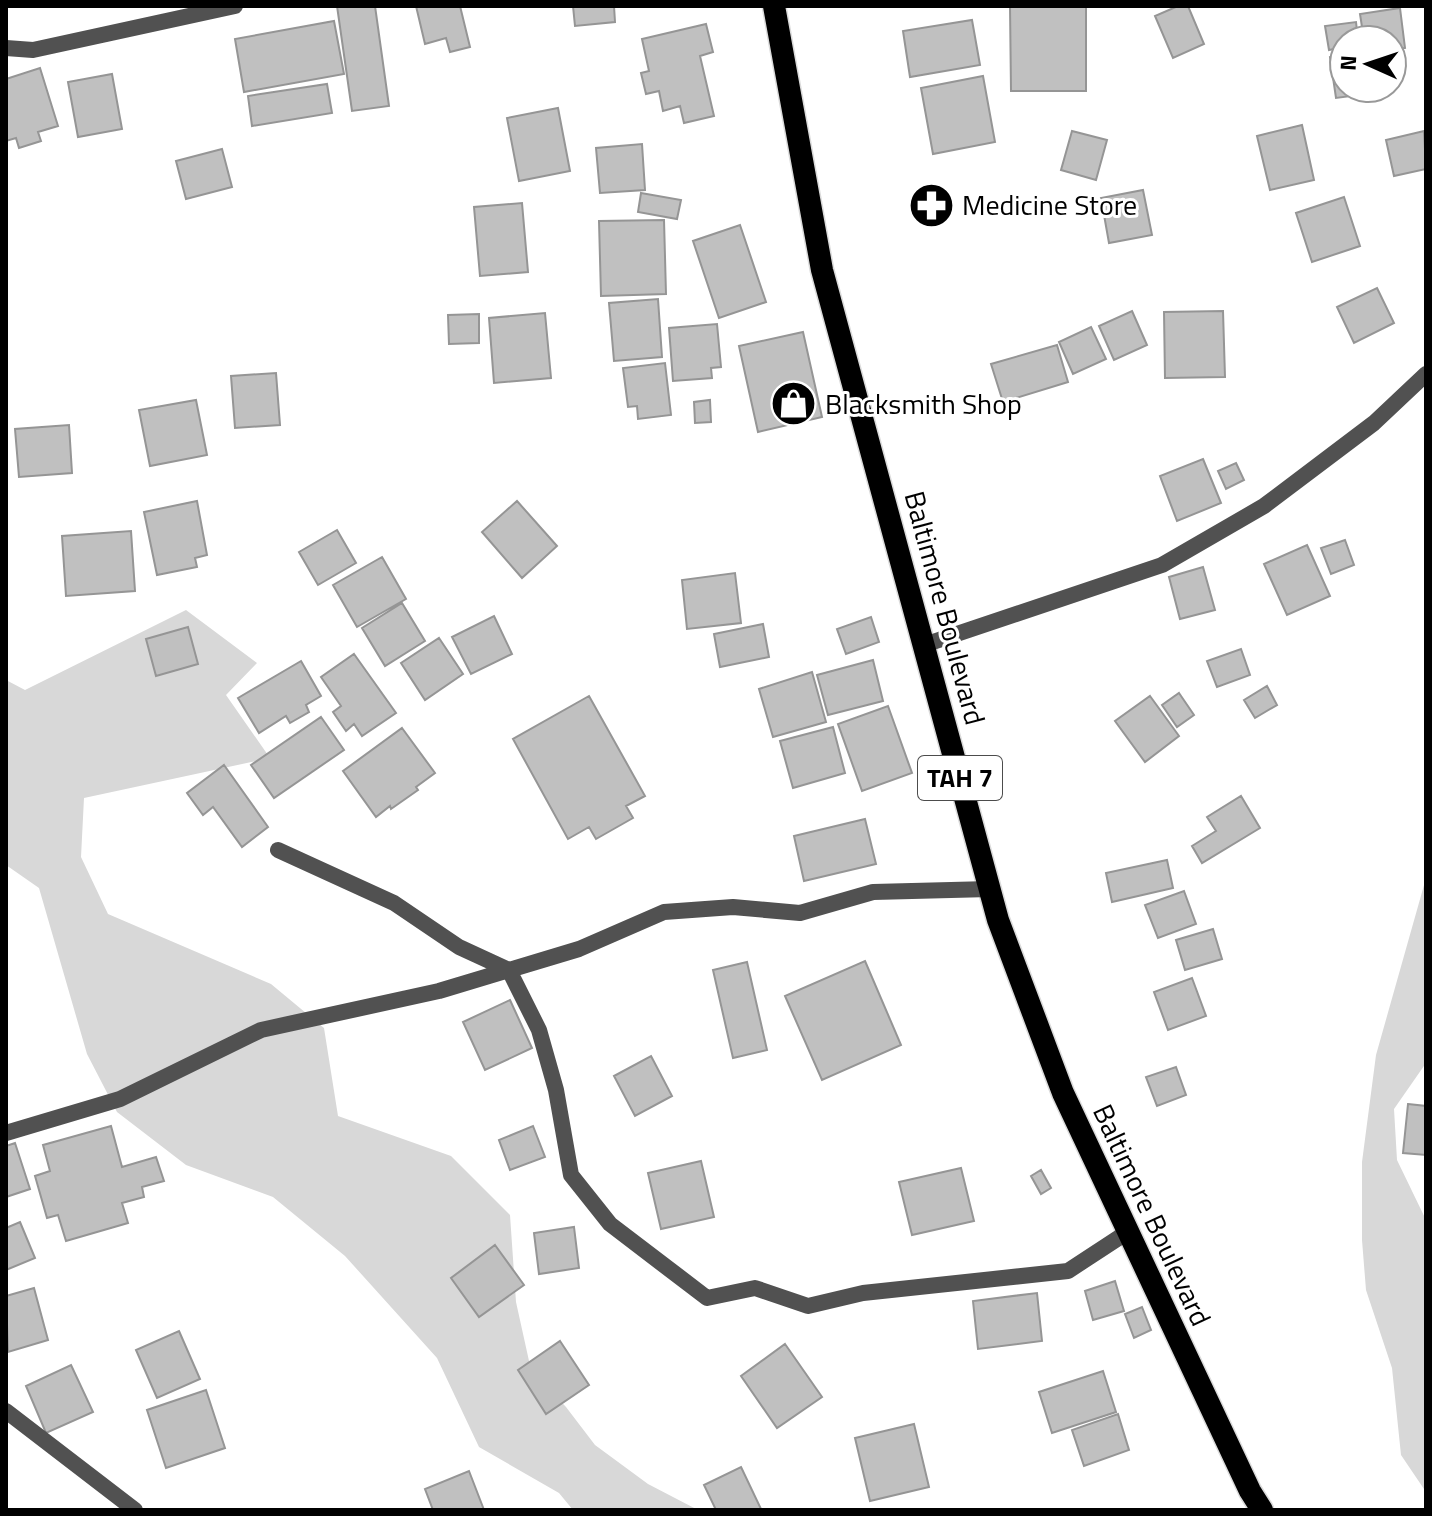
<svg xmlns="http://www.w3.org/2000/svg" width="1432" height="1516" font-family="'Titillium Web',sans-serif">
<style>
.green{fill:#d8d8d8}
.building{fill:#c0c0c0;stroke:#959595;stroke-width:2}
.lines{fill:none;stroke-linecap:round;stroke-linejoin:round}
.trunk-casing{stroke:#dbdbdb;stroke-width:25}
.minor{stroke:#515151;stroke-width:16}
.trunk{stroke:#000;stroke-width:22}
.labels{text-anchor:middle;stroke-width:6;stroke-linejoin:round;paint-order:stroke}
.shield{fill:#fff;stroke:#4c4c4c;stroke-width:2}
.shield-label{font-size:26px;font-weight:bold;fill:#000}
.poi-label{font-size:28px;fill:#000;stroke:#fff;text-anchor:start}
.street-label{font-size:28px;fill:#000;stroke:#fff}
</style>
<rect width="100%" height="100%" fill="#fff"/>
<path class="green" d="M186 610 257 663 226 695 270 758 84 798 81 857 108 914 271 984 324 1028 338 1116 451 1156 510 1215 516 1302 531 1370 566 1407 595 1445 648 1484 698 1510H573L559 1493 479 1447 437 1358 345 1256 273 1197 186 1165 117 1112 87 1054 39 888 6 865V680L25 690Z
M1426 878V1063L1394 1109 1397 1160 1426 1220V1492L1401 1455 1392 1368 1366 1290 1362 1240V1162L1376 1055Z"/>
<path class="building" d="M337 6H375L389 106 352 111Z
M416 6H460L470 47 450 52 446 38 425 44Z
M573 6H614L615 22 575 26Z
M1010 6H1086V91H1011Z
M1178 6H1188L1204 44 1173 58 1155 16Z
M1400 8 1405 48 1392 50V40H1364L1360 14Z
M972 20 980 65 910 77 903 31Z
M334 21 344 74 244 92 235 39Z
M1356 22 1358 40H1344V47L1329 50 1325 26Z
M706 24 713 52 700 56 714 116 684 123 680 106 663 111 659 91 646 94 641 73 649 71 642 39Z
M1344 55V88H1381V92L1336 98 1330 57Z
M40 68 58 126 38 132 41 141 19 148 16 138 6 141V79Z
M112 74 122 129 78 137 68 82Z
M983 76 995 142 933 154 921 88Z
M327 84 332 113 252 126 248 96Z
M558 108 570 171 519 181 507 118Z
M1302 125 1314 180 1270 190 1257 136Z
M1072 131 1107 140 1096 180 1061 170Z
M1424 131 1426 169 1394 176 1386 140Z
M642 144 645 190 600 193 596 148Z
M222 149 232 187 186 199 176 161Z
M1143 190 1152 235 1109 243 1101 198Z
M641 193 681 200 677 219 638 212Z
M1344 197 1360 246 1312 262 1296 213Z
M522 203 528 272 480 276 474 207Z
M664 220 666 294 601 296 599 221Z
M740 225 766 302 719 318 693 241Z
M1377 288 1394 323 1354 343 1337 307Z
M658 299 662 357 614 361 609 303Z
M1132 311 1147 345 1114 360 1099 326Z
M1223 311 1225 377 1165 378 1164 312Z
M545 313 551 378 494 383 489 318Z
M479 314V343L449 344 448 315Z
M717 324 721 367 711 368 712 378 673 381 669 328Z
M1091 327 1106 359 1073 374 1059 342Z
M803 332 822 417 758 432 739 346Z
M1057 345 1068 382 1003 402 991 364Z
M665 363 671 415 638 419 637 406 628 407 623 368Z
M276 373 280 425 235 428 231 376Z
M196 400 207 455 150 466 139 410Z
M710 400 711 422 695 423 694 402Z
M69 425 72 473 19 477 15 429Z
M1203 459 1221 503 1177 521 1160 476Z
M1236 463 1244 480 1226 489 1218 471Z
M197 501 207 555 195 558 197 567 157 575 144 512Z
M517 501 557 546 522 578 482 532Z
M337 530 356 563 318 585 299 552Z
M131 531 135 591 66 596 62 536Z
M1345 540 1354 565 1331 574 1321 548Z
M1307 545 1330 596 1287 615 1264 564Z
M382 557 406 599 357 627 333 585Z
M1203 567 1215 610 1180 619 1169 577Z
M735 573 741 623 687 629 682 580Z
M402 603 425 641 385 666 362 628Z
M494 616 512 654 471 674 452 637Z
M871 617 879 642 846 654 837 629Z
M763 624 769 657 720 667 714 634Z
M188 627 198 664 156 676 146 639Z
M439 638 463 674 425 700 401 663Z
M1241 649 1250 675 1217 687 1207 661Z
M354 654 396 713 362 736 354 724 346 731 333 712 341 706 321 677Z
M873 660 883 701 828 715 817 675Z
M301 661 321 696 306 705 309 712 290 723 286 716 259 733 238 698Z
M812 672 826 722 773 737 759 689Z
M1267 686 1277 705 1255 718 1244 700Z
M1179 693 1194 715 1177 727 1162 705Z
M589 696 645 796 626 806 633 818 596 839 589 827 568 839 513 739Z
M1150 696 1179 736 1145 762 1115 721Z
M888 706 912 773 862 791 838 724Z
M321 717 344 750 274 798 251 765Z
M833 727 845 773 793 788 780 741Z
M402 728 435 773 416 787 418 790 391 809 390 806 376 817 343 771Z
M224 765 268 827 242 847 213 807 203 815 187 793Z
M1241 796 1260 828 1202 863 1192 846 1216 831 1207 817Z
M865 819 876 864 804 881 794 836Z
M1167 860 1173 888 1112 902 1106 873Z
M1184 891 1196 924 1158 938 1145 905Z
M1213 929 1222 959 1185 970 1176 940Z
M865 961 901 1045 822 1080 785 996Z
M747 962 767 1050 733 1058 713 970Z
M1192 978 1206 1016 1168 1030 1154 992Z
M510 1000 532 1048 485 1070 463 1022Z
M651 1056 672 1096 635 1116 614 1076Z
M1176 1067 1186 1095 1157 1106 1146 1077Z
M1408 1104 1426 1106V1155L1403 1153Z
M111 1126 122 1167 156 1157 164 1181 142 1187 144 1197 122 1203 128 1223 66 1241 58 1215 47 1218 35 1176 50 1171 43 1145Z
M533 1126 545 1157 510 1170 499 1140Z
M15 1143 30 1189 6 1197V1146Z
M701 1161 714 1217 661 1229 648 1173Z
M961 1168 974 1221 912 1235 899 1182Z
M1041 1170 1051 1188 1041 1194 1031 1176Z
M20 1222 35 1258 6 1270V1228Z
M574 1227 579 1268 539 1274 534 1233Z
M495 1245 524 1285 479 1317 451 1278Z
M1115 1281 1124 1311 1093 1320 1085 1291Z
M34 1288 48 1340 8 1352 6 1296Z
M1037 1293 1042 1341 978 1349 973 1301Z
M1142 1307 1151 1330 1134 1338 1125 1314Z
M179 1331 200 1379 157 1398 136 1350Z
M560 1341 589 1385 546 1414 518 1370Z
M785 1344 822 1397 777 1428 741 1376Z
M71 1365 93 1412 46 1433 26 1386Z
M1103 1371 1116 1412 1052 1433 1039 1392Z
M206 1390 225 1448 166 1468 147 1410Z
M1118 1414 1129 1450 1084 1466 1072 1430Z
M914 1424 929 1487 870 1501 855 1438Z
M741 1467 761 1509 716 1510 704 1485Z
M469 1471 484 1510H433L425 1489Z"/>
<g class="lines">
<defs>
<path id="trunk" d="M774 6 822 270 998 920 1063 1093 1250 1491 1262 1510"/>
</defs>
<use href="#trunk" class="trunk-casing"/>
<path class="minor" d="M6 48 33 50 235 6
M924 645 1162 565 1264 506 1374 423 1426 374
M278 850 394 903 459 947 509 970 539 1030 556 1090 571 1175 610 1224 707 1298 755 1288 808 1306 863 1293 1068 1271 1126 1233
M6 1133 120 1099 261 1030 439 991 579 949 664 912 733 907 800 913 873 892 990 889
M6 1411 135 1510"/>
<use href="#trunk" class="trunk"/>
</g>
<defs>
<symbol id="pharmacy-disc" viewBox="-11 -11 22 22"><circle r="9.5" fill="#000" stroke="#fff"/><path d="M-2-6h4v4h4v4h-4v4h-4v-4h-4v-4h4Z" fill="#fff"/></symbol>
<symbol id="shop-disc" viewBox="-11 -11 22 22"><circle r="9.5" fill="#000" stroke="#fff"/><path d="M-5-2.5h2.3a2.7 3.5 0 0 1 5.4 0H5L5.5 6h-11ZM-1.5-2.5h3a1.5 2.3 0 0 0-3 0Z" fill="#fff"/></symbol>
</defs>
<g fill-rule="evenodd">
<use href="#pharmacy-disc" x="906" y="180" width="51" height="51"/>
<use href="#shop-disc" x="768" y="378" width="51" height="51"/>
</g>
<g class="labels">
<rect class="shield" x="918" y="756" width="84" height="44" rx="6"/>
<g class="shield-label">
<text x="960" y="787">TAH 7</text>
</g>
<g class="poi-label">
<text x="962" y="215">Medicine Store</text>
<text x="825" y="414">Blacksmith Shop</text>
</g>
<g class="street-label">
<text transform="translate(945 608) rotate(75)" y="10">Baltimore Boulevard</text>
<text transform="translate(1152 1215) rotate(65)" y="10">Baltimore Boulevard</text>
</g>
</g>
<rect width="1432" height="1516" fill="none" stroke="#000000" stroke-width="16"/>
<g transform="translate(1368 64) rotate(273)"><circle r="38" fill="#ffffff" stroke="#999999" stroke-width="2"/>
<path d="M0-6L14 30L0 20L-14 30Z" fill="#000000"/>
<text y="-12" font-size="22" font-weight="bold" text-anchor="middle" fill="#000000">N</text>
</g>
</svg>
